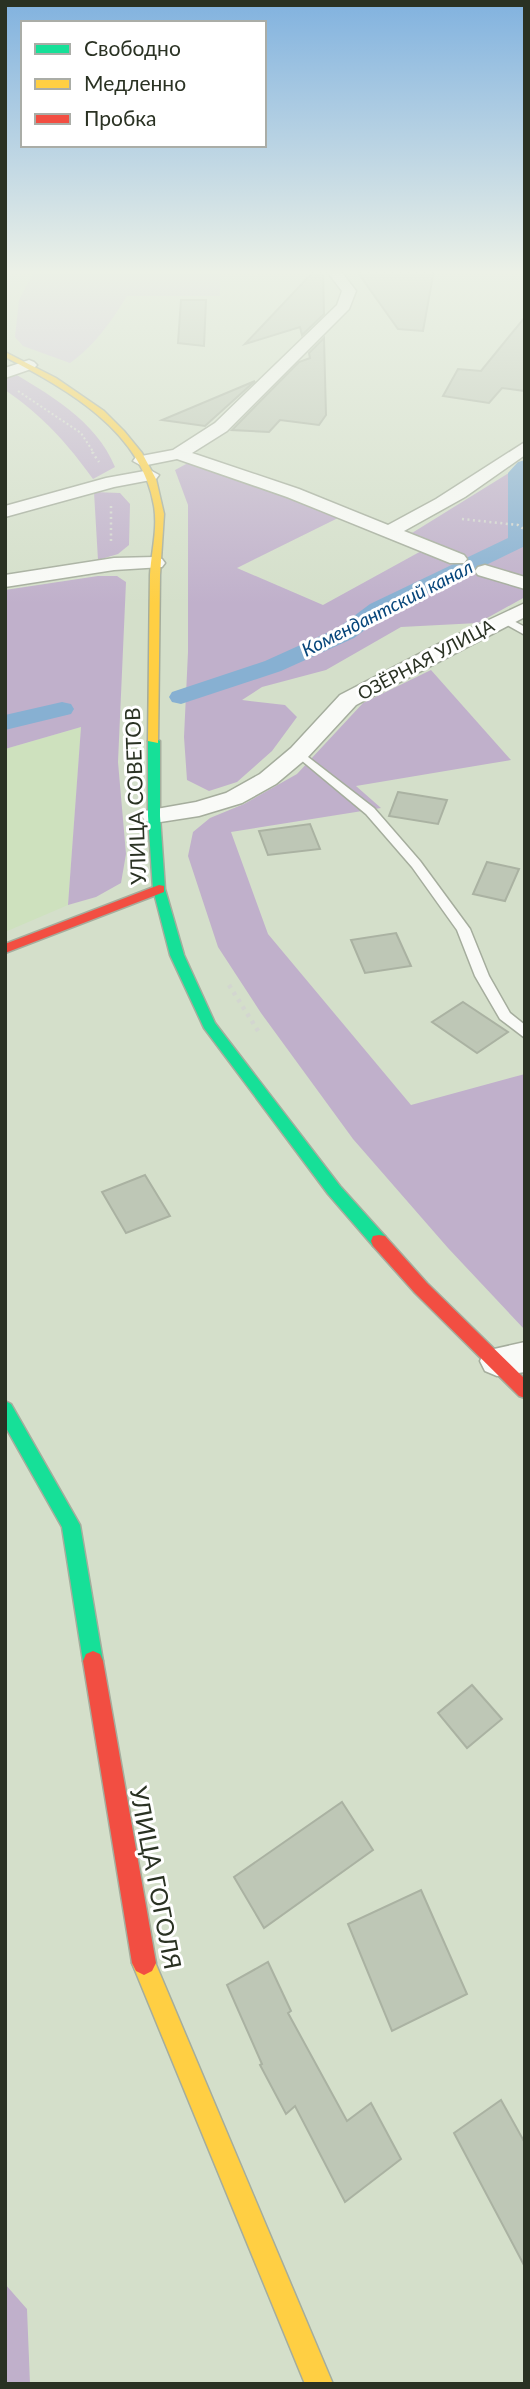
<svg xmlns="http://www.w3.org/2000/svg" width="530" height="2389" font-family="Lato,sans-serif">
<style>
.built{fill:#cee1be}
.green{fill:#d0c4d7}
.forest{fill:#c0b0cb}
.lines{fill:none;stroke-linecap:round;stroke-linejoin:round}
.canal{fill:#87b0d2;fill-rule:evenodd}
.building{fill:#bec7b6;stroke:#aab2a2;stroke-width:2}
.lane-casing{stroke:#a5ad9d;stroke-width:3}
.street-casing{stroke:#a5ad9d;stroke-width:3}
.fast-casing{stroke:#a5ad9d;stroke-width:3}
.slow-casing{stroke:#a5ad9d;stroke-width:3}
.jam-casing{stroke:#a5ad9d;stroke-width:3}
.path-far2{stroke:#d3d6d0;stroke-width:2;stroke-dasharray:2 2.5;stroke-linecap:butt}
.path-far1{stroke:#d3d6d0;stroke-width:2.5;stroke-dasharray:2 3.5;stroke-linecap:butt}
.path{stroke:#d3d6d0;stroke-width:4.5;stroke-dasharray:3.5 5;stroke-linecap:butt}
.lane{fill:#f9faf7;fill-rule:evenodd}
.street{fill:#f9faf7;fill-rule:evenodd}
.fast{fill:#16e098;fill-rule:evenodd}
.slow{fill:#ffcf43;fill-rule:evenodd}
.jam{fill:#f24e42;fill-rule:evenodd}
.labels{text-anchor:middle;stroke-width:6;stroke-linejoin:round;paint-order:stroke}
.far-street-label{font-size:18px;fill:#2a3223;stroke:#fff}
.far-water-label{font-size:19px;font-style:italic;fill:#06457a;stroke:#fff}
.street-label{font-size:21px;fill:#2a3223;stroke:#fff}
.near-street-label{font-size:24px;fill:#2a3223;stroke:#fff}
</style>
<rect width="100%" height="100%" fill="#d4dfca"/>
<path class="built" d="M81 727 68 905 5 932V749Z"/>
<path class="green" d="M35 270H220V296H127C110 323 96 344 70 363L23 346 15 337 19 300Z"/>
<path class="forest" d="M5 368C47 393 96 420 115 467L93 479C68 444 42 415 5 390Z
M188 463 286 497 338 518 237 568 323 605 434 544 412 533 525 463V597L478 623 401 627 326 670 262 687 242 700 285 705 297 717 272 751 237 782 209 791 187 780 184 737 188 652V505L175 470Z
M94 492 120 493 130 504 129 545 118 554 98 560Z
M98 576H117L126 582 118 762 126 854 121 883 96 897 68 905 81 727 5 749V590Z
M431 670 511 760 356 786 381 808 231 832 268 934 411 1105 525 1074V1330L448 1248 353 1139 261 1013 218 947 188 856 193 832 210 818 244 804 297 774 363 703Z
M5 2284 27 2309 30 2384H5Z"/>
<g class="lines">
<path class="canal" d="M525 460V546L386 614 354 638 281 671 181 704 172 702 169 697 172 692 265 661 338 628 370 604 508 538V473L518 462Z
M62 702 71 704 74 709 71 714 5 730V715Z"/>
</g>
<path class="building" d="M315 270H323L324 314 302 335 300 327 245 344Z
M356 270H434L423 331 398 329Z
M181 300H206L204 346 178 343Z
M525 317V391L502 388 489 403 443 396 458 369 481 371Z
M324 338 326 415 319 425 280 420 269 432 232 430 299 362 310 358 309 353Z
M255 381 205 426 162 420Z
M398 792 447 800 438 824 389 816Z
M310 824 320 849 268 855 259 831Z
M487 862 519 869 505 901 473 894Z
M396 933 411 966 365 973 351 940Z
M463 1002 508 1032 477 1053 432 1022Z
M145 1175 170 1216 126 1233 102 1192Z
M472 1685 502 1719 467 1748 438 1713Z
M342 1802 373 1850 264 1928 234 1877Z
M421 1890 467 1994 392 2031 348 1924Z
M268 1962 291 2011 288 2013 347 2121 371 2103 401 2159 345 2202 295 2106 286 2114 260 2065 262 2064 227 1985Z
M501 2100 525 2143V2267L454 2133Z"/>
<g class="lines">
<defs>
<path id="lane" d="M504 616 525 627V635L500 621 499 619Z
M299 750 374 808 420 861 470 929 489 976 510 1013 525 1025V1038L500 1019 475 976 457 930 412 867 366 814 295 755V751Z"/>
<path id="street" d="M326 270H340L356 291 349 309 227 431 192 453 299 489 388 525 436 499 525 442V455L465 497 404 531 464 555 467 559 464 563H450L287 497 177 459 142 466 133 461 136 457 173 450 215 423 337 305 342 291Z
M29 360 34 362 37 365 34 368 5 378V368Z
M150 470 159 475 156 479 114 487 5 517V506L106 478Z
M155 557 162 559 165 563 162 567 114 570 5 587V575L114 558Z
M485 565 525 577V589L478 575 475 571 478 567Z
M525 603V617L356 705 307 758 276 784 242 803 199 816 154 823 145 821 142 816 145 811 196 802 226 793 260 774 291 748 340 695 442 642Z
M525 1342V1372L497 1376 485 1371 480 1361 485 1351Z"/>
<path id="fast" d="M154 738 160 741V816L165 889 184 955 215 1023 340 1186 385 1236 387 1241 385 1246H373L328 1194 204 1028 170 955 153 889 148 816V741Z
M5 1401 11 1404 80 1525 103 1661 100 1668 93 1671 86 1668 83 1661 62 1527 5 1426Z"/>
<path id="slow" d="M5 352 56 378 104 411 124 431 142 453 156 479 164 514 160 575 158 743 148 741C149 686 149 631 150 575 151 553 158 529 154 506 142 431 67 389 5 357Z
M144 1951 152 1955 333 2384H305L132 1963 136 1955Z"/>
<path id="jam" d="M159 885 164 886V892L5 953V944Z
M379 1235 385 1236 427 1283 525 1379V1398L519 1396 415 1293 373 1246 371 1241 373 1236Z
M93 1651 100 1654 103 1661 156 1963 152 1971 144 1975 136 1971 132 1963 83 1661 86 1654Z"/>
</defs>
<use href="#lane" class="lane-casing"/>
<use href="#street" class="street-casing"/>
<use href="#fast" class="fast-casing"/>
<use href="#slow" class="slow-casing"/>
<use href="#jam" class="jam-casing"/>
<path class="path-far2" d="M18 391 81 433 94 453"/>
<path class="path-far1" d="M92 452 99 462
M111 506V542
M462 519 518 525 525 530"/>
<path class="path" d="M229 985 260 1034"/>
<use href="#lane" class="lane"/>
<use href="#street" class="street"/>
<use href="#fast" class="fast"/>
<use href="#slow" class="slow"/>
<use href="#jam" class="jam"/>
</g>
<linearGradient id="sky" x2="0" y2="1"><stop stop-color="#81b2df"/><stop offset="0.45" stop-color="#ecf1e7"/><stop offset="1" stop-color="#ecf1e7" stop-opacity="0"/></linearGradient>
<rect width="530" height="604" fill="url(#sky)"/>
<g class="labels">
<g class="far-street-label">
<text transform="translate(426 660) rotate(-28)" y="6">ОЗЁРНАЯ УЛИЦА</text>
</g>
<g class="far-water-label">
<text transform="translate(387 608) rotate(-27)" y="7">Комендантский канал</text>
</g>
<g class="street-label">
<text transform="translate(136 796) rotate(-92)" y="7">УЛИЦА СОВЕТОВ</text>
</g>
<g class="near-street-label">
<text transform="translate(155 1878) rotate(79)" y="8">УЛИЦА ГОГОЛЯ</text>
</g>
</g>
<rect width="530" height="2389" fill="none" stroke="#2a3223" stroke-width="14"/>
<rect x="21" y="21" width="245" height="126" fill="#ffffff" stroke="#aaada7" stroke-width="2"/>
<rect x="35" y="44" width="35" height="10" fill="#16e098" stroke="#aaada7" stroke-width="2"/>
<text x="84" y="56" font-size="21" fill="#2a3223">Свободно</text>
<rect x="35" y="79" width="35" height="10" fill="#ffcf43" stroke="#aaada7" stroke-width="2"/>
<text x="84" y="91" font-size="21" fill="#2a3223">Медленно</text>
<rect x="35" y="114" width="35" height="10" fill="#f24e42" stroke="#aaada7" stroke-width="2"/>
<text x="84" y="126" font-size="21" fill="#2a3223">Пробка</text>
</svg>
